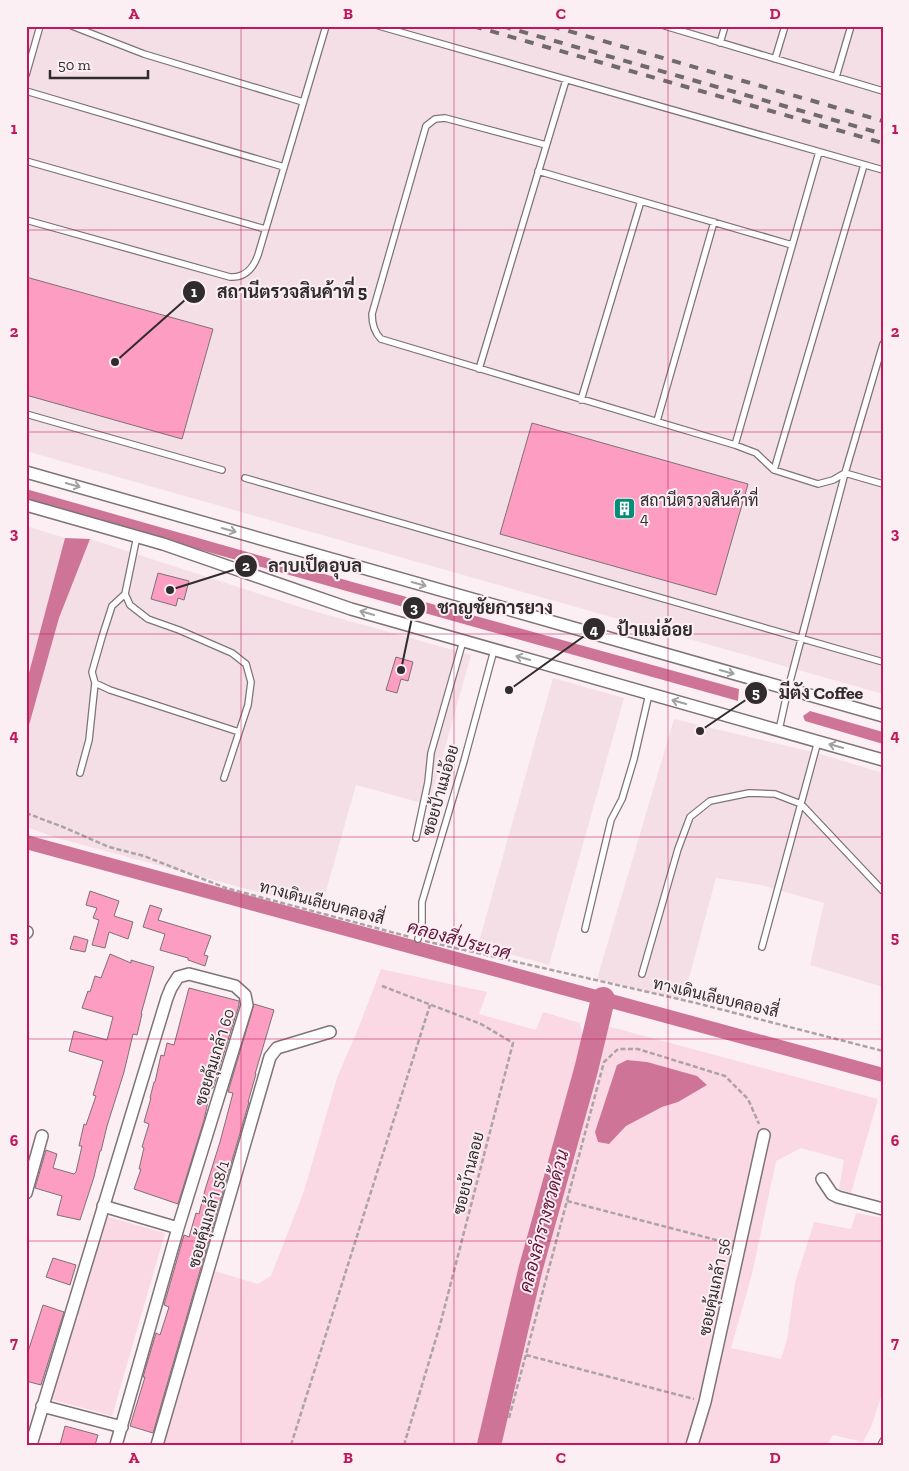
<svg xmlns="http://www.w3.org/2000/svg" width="909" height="1471" font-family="'Zilla Slab',Sarabun,serif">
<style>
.built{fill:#f4dfe6}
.green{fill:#fad8e4;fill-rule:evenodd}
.water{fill:#ce7497}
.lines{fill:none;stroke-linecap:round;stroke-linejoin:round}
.canal{stroke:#ce7497;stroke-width:14}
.river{stroke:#ce7497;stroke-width:24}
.building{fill:#fc9dc1;stroke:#7c7275}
.service-casing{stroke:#7e7377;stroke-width:8}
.minor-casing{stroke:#7e7377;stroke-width:14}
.path{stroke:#aca3a6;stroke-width:2.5;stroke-dasharray:5 2.5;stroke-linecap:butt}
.service{stroke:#fff;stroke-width:5.5}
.minor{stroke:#fff;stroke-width:11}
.rail{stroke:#716a6c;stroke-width:4;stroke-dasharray:9 9;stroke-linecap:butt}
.oneway{stroke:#a2a0a0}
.grid{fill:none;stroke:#c2185b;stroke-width:1;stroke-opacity:0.55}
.labels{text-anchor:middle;stroke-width:4;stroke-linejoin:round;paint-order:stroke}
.poi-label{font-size:16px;fill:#302c2d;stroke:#fceff3;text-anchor:start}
.street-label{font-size:16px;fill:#302c2d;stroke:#fceff3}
.water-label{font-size:18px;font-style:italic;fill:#64133b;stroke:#fceff3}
.leader{fill:none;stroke:#302c2d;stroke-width:2}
.callout-dot{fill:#302c2d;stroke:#fceff3;stroke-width:2}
.mark-label{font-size:15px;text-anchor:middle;font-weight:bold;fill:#fff}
.callout-label{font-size:18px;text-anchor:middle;font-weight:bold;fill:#302c2d;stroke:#fceff3;stroke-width:4;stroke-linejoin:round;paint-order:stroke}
.neatline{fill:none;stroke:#c2185b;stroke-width:2}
.grid-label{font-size:16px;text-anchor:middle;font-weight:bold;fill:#c2185b}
</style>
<rect width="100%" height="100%" fill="#fceff3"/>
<path class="built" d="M26 26H883V694L26 451Z
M26 526 65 538 26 684Z
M90 539 303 608 471 655 429 805 356 785 321 909 57 838 26 827V736L59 618Z
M553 678 624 698 549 965 478 945Z
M674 719 817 753 883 773V987L810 965 824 903 761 885 716 878 683 1000 597 979Z"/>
<path class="green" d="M381 969 487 992 479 1014 536 1030 543 1012 580 1023 584 1045 477 1445H164L215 1271 258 1284 271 1276 304 1191 337 1078 360 1024Z
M607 1026 878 1099 851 1193 839 1189 844 1160 801 1148 776 1161 752 1274 731 1348 781 1359 787 1340 795 1283 814 1222 851 1229 856 1213 883 1218V1391L871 1427 863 1442 833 1435 827 1445H495L599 1038ZM627 1060 647 1062 678 1102 662 1107 626 1126 617 1065Z
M108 1217 165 1233 112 1416 50 1399 74 1319 82 1316 75 1317Z"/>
<path class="water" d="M26 489 356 583 739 689 738 701 26 501Z
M65 538 90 539 59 618 26 736V684Z
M810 711 883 732V744L805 721 803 716Z
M627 1060 647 1062 697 1076 707 1085 678 1102 662 1107 626 1126 609 1144 598 1142 595 1132 617 1065Z"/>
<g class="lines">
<path class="canal" d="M26 842 883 1075"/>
<path class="river" d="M489 1445 530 1271 586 1070 603 999"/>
</g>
<path class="building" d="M26 277 213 329 182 439 26 395Z
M532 423 748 484 716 595 500 534Z
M158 573 189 581 184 600 178 598 176 606 151 599Z
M396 657 413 662 408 681 401 679 397 693 386 690Z
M90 891 119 901 114 916 133 922 128 939 109 932 105 948 92 945 99 920 93 918 97 908 86 905Z
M150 905 162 909 158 920 211 936 204 955 208 956 205 966 188 960V958L160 950 165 934 143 927Z
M74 936 88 940 85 952 70 949Z
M110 954 131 963V960L154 967 141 1014H142L137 1035 133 1034 124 1072 107 1126 101 1151H100L94 1177 80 1220 57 1215 62 1196 35 1188 46 1150 57 1154 53 1168 74 1174 76 1172 82 1146H79L84 1124 86 1125 96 1096 93 1095 103 1061 69 1051 74 1031 107 1040 113 1017 82 1008 88 991 90 992 95 976 101 978Z
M189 988 239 1001V1005L213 1088H211L204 1120 178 1204 134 1189 141 1169H139L144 1148 142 1147 149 1124 144 1122 151 1098H150L154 1082H155L161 1055 164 1056 167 1043 174 1045Z
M254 1004 274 1010 255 1074H256L248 1102H249L153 1433 130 1426 145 1377H143L156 1333 160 1335 169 1307 164 1305 184 1235 189 1237 196 1213 199 1214 205 1190 220 1142 233 1093 228 1092Z
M53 1258 76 1265 70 1285 46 1277Z
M43 1305 64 1312 41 1385 26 1381V1358Z
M65 1426 98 1435 95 1445H60Z"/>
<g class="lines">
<defs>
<path id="service" d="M72 26 144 54 303 102
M379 26 883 170
M665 26 883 91
M720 43 725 26
M775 59 785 26
M26 75 40 26
M836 77 851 26
M26 91 284 167
M546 145 445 118 435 119 426 126 372 314C372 324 374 332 381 339L735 445 756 453 774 470 818 484 833 480 845 473 883 484
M26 161 265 229
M538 171 792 245
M26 220 230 277C245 278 253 269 258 255L326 26
M479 369 566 80
M581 400 641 201
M26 414 222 470
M657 421 714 222
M735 445 819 152
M774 470 864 165
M245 478 883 662
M137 536 125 594 130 605 148 619 179 630 232 653 246 664 251 682 248 705 224 778
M125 594 112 606 102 637 92 672 95 683 110 690 239 732
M779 730 788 689 845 473 883 344
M80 773 89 740 95 683
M416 838 428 782 431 753 463 641
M585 929 611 820 622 799 634 759 649 694
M418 939 422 923V902L464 761 494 650
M762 947 818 741
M642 974 678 849 690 817 710 801 749 793 775 794 801 804 883 891
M881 1445 883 1441"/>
<path id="minor" d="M26 472 883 716
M26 505 163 544 351 609 883 760
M26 933 27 932
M822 1179 832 1194 838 1197 883 1209
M26 1193 42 1136
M103 1206 178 1228
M42 1406 122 1427
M31 1445 167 998 171 988 178 977 189 974 235 986 245 995 247 1005 178 1228 116 1445
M157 1445 270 1057 277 1048 330 1032
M692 1445 705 1402 764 1135"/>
</defs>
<use href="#service" class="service-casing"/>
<use href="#minor" class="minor-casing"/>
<path class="path" d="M26 813 63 827 109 847 144 856 226 888 410 937
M425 941 696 1003 883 1051
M382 986 481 1024 513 1043 440 1325 404 1445
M567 1201 728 1243
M526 1355 694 1399
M509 1418 604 1062 618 1049H638L725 1076 748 1099 759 1124
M291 1445 430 1005"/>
<use href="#service" class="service"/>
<use href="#minor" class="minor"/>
<path class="rail" d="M473 26 883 143
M502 26 883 134
M551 26 883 121"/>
</g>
<defs><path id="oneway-shaft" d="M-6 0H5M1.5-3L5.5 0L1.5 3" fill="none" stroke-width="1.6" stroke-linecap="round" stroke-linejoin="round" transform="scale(1.25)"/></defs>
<g class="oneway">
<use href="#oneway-shaft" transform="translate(73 485) rotate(16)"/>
<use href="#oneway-shaft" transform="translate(229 530) rotate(16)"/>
<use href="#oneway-shaft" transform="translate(419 584) rotate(16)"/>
<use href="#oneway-shaft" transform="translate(367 613) rotate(-164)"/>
<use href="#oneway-shaft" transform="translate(523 658) rotate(-164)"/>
<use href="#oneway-shaft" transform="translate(727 672) rotate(16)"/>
<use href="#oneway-shaft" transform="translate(679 702) rotate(-164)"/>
<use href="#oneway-shaft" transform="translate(836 746) rotate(-164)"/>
</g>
<path class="grid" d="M241 26V1445M454 26V1445M668 26V1445M26 230H883M26 432H883M26 634H883M26 837H883M26 1039H883M26 1241H883"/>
<defs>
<symbol id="building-square" viewBox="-11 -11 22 22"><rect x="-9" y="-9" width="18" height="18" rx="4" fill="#028e78" stroke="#fceff3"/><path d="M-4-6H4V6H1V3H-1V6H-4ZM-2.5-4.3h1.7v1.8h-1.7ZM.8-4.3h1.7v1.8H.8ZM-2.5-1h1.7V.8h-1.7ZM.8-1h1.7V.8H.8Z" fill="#fff"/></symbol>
</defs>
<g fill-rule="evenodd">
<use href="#building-square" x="612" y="496" width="25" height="25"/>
</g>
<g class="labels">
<g class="poi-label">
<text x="640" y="506">สถานีตรวจสินค้าที่<tspan x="640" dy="18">4</tspan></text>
</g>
<g class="street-label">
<text transform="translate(440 790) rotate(-74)" y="6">ซอยป้าแม่อ้อย</text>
<text transform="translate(322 902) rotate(15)" y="6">ทางเดินเลียบคลองสี่</text>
<text transform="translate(716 997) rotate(13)" y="6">ทางเดินเลียบคลองสี่</text>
<text transform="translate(214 1057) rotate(-73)" y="6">ซอยคุ้มเกล้า 60</text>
<text transform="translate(468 1173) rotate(-76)" y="6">ซอยบ้านลอย</text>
<text transform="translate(208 1214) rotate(-74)" y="6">ซอยคุ้มเกล้า 58/1</text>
<text transform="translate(714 1287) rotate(-78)" y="6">ซอยคุ้มเกล้า 56</text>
</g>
<g class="water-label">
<text transform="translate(459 940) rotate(15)" y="6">คลองสี่ประเวศ</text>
<text transform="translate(544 1221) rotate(-75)" y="6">คลองลำรางชวดด้วน</text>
</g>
</g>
<path class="leader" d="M115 362L194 292M170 590L246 566M401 670L414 608M509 690L594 629M700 731L756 693"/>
<g class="callout-dot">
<circle cx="115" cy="362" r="5"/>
<circle cx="170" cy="590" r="5"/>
<circle cx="401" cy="670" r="5"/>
<circle cx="509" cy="690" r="5"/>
<circle cx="700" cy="731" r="5"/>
<circle cx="194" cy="292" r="12"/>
<circle cx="246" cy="566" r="12"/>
<circle cx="414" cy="608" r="12"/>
<circle cx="594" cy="629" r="12"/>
<circle cx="756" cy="693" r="12"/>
</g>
<g class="mark-label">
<text x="194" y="297">1</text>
<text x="246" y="571">2</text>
<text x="414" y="613">3</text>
<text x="594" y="635">4</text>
<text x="756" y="698">5</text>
</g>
<g class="callout-label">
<text x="292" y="298">สถานีตรวจสินค้าที่ 5</text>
<text x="315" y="572">ลาบเป็ดอุบล</text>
<text x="495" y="614">ชาญชัยการยาง</text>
<text x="655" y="636">ป้าแม่อ้อย</text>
<text x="821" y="699">มีตัง Coffee</text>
</g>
<rect width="909" height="1471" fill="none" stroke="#fceff3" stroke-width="55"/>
<path d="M50 70v8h98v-8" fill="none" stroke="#302c2d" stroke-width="2.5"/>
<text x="58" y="70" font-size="15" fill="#302c2d" stroke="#fceff3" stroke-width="4" paint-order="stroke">50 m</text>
<rect x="28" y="28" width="854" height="1416" class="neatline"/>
<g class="grid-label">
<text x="134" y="19">A</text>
<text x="348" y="19">B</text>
<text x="561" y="19">C</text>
<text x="775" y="19">D</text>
<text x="14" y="134">1</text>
<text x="895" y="134">1</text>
<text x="14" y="337">2</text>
<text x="895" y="337">2</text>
<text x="14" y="539">3</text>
<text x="895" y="539">3</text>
<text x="14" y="741">4</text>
<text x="895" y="741">4</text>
<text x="14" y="943">5</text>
<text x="895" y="943">5</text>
<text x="14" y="1146">6</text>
<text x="895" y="1146">6</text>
<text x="14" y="1348">7</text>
<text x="895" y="1348">7</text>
<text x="134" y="1463">A</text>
<text x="348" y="1463">B</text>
<text x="561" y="1463">C</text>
<text x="775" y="1463">D</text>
</g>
</svg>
